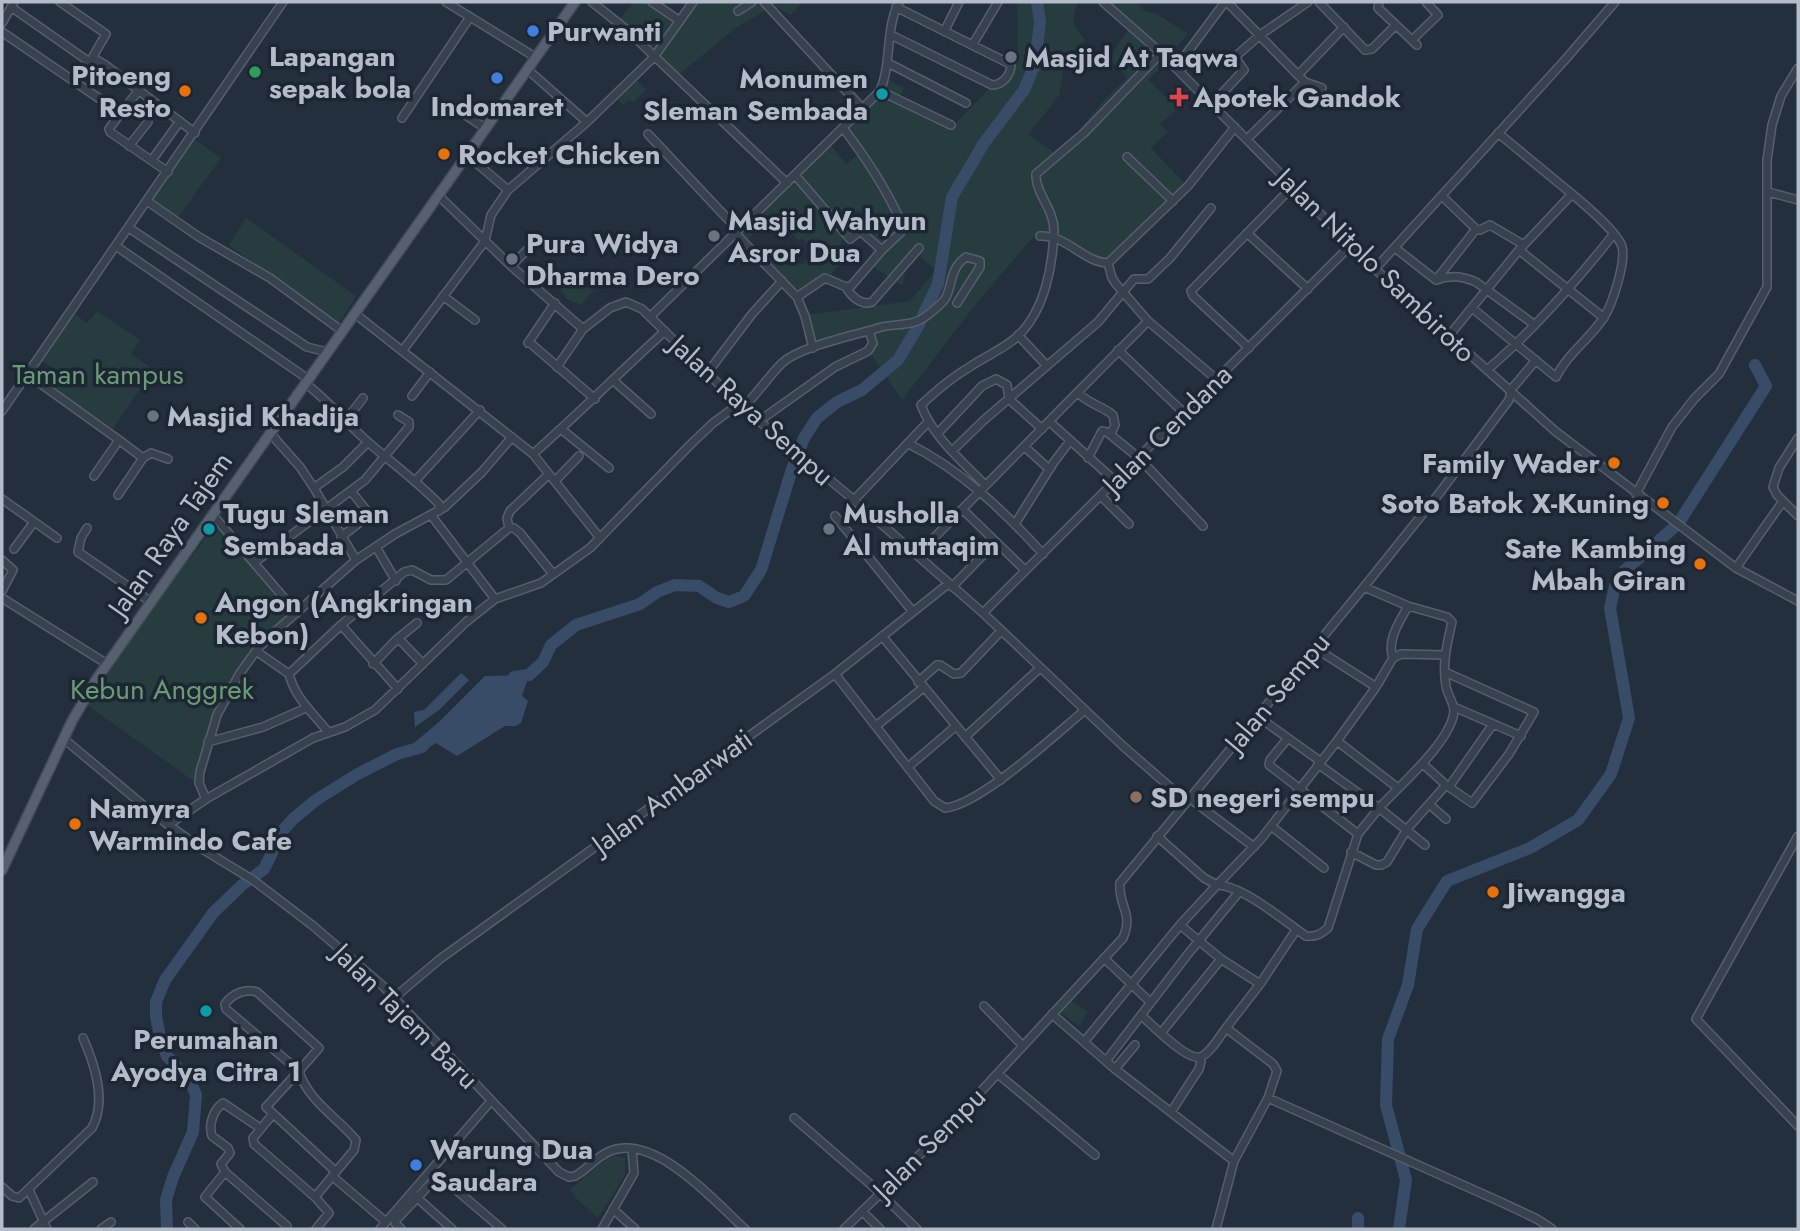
<svg xmlns="http://www.w3.org/2000/svg" width="1800" height="1231" font-family="Jost,sans-serif">
<style>
.green{fill:#263c3f}
.water{fill:#394c67}
.lines{fill:none;stroke-linecap:round;stroke-linejoin:round}
.river{stroke:#394c67;stroke-width:12}
.minor-casing{stroke:#565f6c;stroke-width:10}
.major-casing{stroke:#414a57;stroke-width:12}
.minor{stroke:#38414e;stroke-width:7}
.major{stroke:#56606e;stroke-width:9}
.shop-dot{fill:#3f7fe0;stroke:#1d2633;stroke-width:2.5}
.worship-dot{fill:#6b7280;stroke:#1d2633;stroke-width:2.5}
.leisure-dot{fill:#2e9e5b;stroke:#1d2633;stroke-width:2.5}
.food-dot{fill:#e8710a;stroke:#1d2633;stroke-width:2.5}
.culture-dot{fill:#0f9aa8;stroke:#1d2633;stroke-width:2.5}
.health-dot{fill:#e0444e;stroke:#1d2633;stroke-width:2.5}
.education-dot{fill:#8d6e63;stroke:#1d2633;stroke-width:2.5}
.labels{text-anchor:middle;stroke-width:7;stroke-linejoin:round;paint-order:stroke}
.poi-label{font-size:28px;font-weight:bold;fill:#b4bcc9;stroke:#1d2633;text-anchor:start}
.street-label{font-size:28px;fill:#b4bcc9;stroke:#1d2633}
.park-label{font-size:28px;fill:#6b9a76;stroke:#1d2633}
</style>
<rect width="100%" height="100%" fill="#242f3e"/>
<path class="green" d="M633 2 649 4 650 2H664L658 11 678 24 689 8 680 2H804L790 15 774 6 737 27 676 77 617 23Z
M1013 2H1079C1069 18 1074 26 1085 40L1065 61 1059 95 1029 134 1058 156 1103 101 1127 78 1111 61 1114 50 1129 29 1167 61 1148 80 1178 108 1160 124 1168 132 1151 148 1186 185 1108 263 1092 265C1077 253 1053 224 1033 237L976 304 902 400 869 351 873 342 869 329 813 346 806 315 910 301 936 270 913 250 907 257 903 286 872 266V225L858 210 846 222 848 234 841 242 842 261 823 285 796 291 763 260 773 252 783 260 790 255 801 265 815 252 802 238 799 241 790 232 781 239 766 223 746 241 737 231 828 143 847 164 859 154 840 131 886 79 904 88 899 100 954 125 1013 64 1018 56 1017 5Z
M1105 2H1137L1144 11 1157 14 1188 34 1171 53 1162 51Z
M634 77 646 90 634 102 628 100 623 105 614 97Z
M193 138 221 158 174 223 146 203Z
M246 218 356 296 338 325 229 245Z
M572 274 594 290 581 305 567 299 557 284Z
M68 309 87 323 97 311 140 340 131 354 153 369 113 429 51 387 60 373 35 356Z
M218 522 295 613C281 626 264 639 252 654 219 694 207 733 195 782L87 705 115 655Z
M1070 999 1088 1012 1079 1026 1058 1011Z
M611 1155 625 1157V1175L598 1218 577 1199 570 1189C585 1178 597 1166 611 1155Z"/>
<path class="water" d="M461 673 469 680 439 710 415 727 414 712 424 710Z
M529 675 522 696 528 701 521 723 516 726H505L457 756 436 743 417 755 414 743 439 722 485 676Z"/>
<g class="lines">
<path class="river" d="M923 315 938 284 952 197 984 143 1024 90 1035 64 1040 22 1037 2
M514 677 529 675 543 662 551 645 576 625 640 604 657 592 675 585 699 586 717 598 729 602 744 596 761 570 792 469 804 438 817 418 837 402 862 390 898 360 920 323
M1358 1218V1229
M167 1229 166 1200 173 1177 193 1132 196 1095 191 1083 167 1056 160 1037 156 1016V1002L165 980 213 913 242 885 264 869 272 853 276 838 293 819 316 800 356 775 397 754 422 747 427 741
M1399 1229 1406 1180 1386 1105 1388 1039 1408 985 1417 929 1447 881 1530 848 1578 820 1611 774 1629 718 1610 608 1615 586 1624 571 1678 524 1766 386 1755 365"/>
<defs>
<path id="minor" d="M60 2 106 34 91 60
M446 2 535 57
M592 2 627 30 787 183
M652 2 680 21
M764 2 863 109
M1103 2 1161 53 1375 269 1555 431 1736 568 1798 601
M1227 2 1298 75 1305 82 1322 88
M1319 2 1365 50 1372 49 1396 25
M1379 2 1378 8 1417 45
M11 7 88 61 95 59 104 64 195 133
M738 11 752 2
M2 23 14 2
M945 30 959 2
M2 32 113 108 120 114 109 129 110 132 168 172
M891 35 992 85C1002 85 1010 76 1011 66L1008 63 896 7
M1412 40 1438 15 1426 2
M973 44 998 2
M888 63 966 103
M527 69 587 122
M1181 72 1184 57 1225 2
M1298 75 1344 27
M880 91 951 125
M1212 104 1244 70 1235 57 1260 35 1308 2
M120 114 139 90
M464 114 485 128
M402 118 470 17
M843 128C867 159 887 190 903 226L901 232 882 250
M648 134 737 229
M1247 139 1305 82
M129 146 148 122
M467 155 508 190
M1127 157 1173 201
M152 160 180 121
M795 175 850 239 860 231 882 250 851 286 846 287 825 278 797 297
M1768 192 1798 200
M438 195 511 266 583 329
M1442 196 1476 229 1480 230 1490 225 1524 245
M147 201 199 237 270 278 342 331
M129 228 307 347 327 352
M734 232 797 297 805 316 813 348
M1247 233 1308 289
M1040 236C1067 235 1083 262 1108 263
M116 246 308 379
M1395 248 1436 280C1449 275 1463 276 1476 282L1535 325
M1519 250 1604 318
M511 266 539 238
M1375 269 1564 61 1615 2
M1436 280 1476 229
M846 287C851 296 861 306 872 302L919 248
M443 296 475 320
M1472 308 1556 377C1568 353 1590 339 1604 317 1612 305 1628 258 1621 244 1613 228 1586 206 1572 194
M354 313 533 454 600 538
M650 317 880 91C892 63 885 29 899 2
M1018 335 1047 366
M1448 337 1519 250 1572 194 1498 133
M529 342 595 399
M528 343 555 303
M1249 348 1193 296 1191 291 1293 186
M403 350 485 241 491 215 508 190 587 122 654 57 693 2
M1118 350 1184 413
M557 367 583 329 610 308 626 302 642 309 739 404 854 500 983 613 1124 747 1186 801
M1487 370C1534 330 1574 284 1613 235
M708 372 752 314 782 281
M27 374 119 440 94 476
M1216 379 1148 321 1116 284 1112 278 1108 263 1188 186 1235 127
M614 381 651 414
M305 383C329 401 347 424 369 443 393 464 417 481 439 504V511
M1510 391 1536 360
M1078 393C1089 404 1102 406 1113 415L1115 425 1111 434
M412 396 430 372
M743 408C757 394 768 377 782 363 801 346 853 336 878 328 893 323 911 327 925 317 930 313 941 305 945 299 953 286 949 269 966 257L980 261V267L957 303
M2 411 283 2
M346 420 363 398
M759 421 835 367 868 351 873 343 869 331
M1050 422 1115 481
M561 429 609 468
M270 433 300 467 314 488 356 560
M938 433 982 386 996 379 1007 385 1009 399 1042 429
M1798 438 1779 468 1773 487 1777 495 1798 516
M909 444C961 470 1004 511 1043 554
M1025 447 1049 469
M952 451 984 420 1098 322 1134 279H1148L1170 258 1211 208
M533 454C578 414 620 372 665 331
M143 458 151 453 168 459
M1088 458 1102 431 1107 432 1139 458 1203 526
M416 480 480 410
M555 481 579 456
M985 485C962 461 933 437 921 405 936 391 951 378 968 368 984 357 1004 349 1018 336 1045 310 1053 265 1054 230 1054 209 1035 193 1036 174L1085 132 1161 53
M314 488 343 467 368 442
M1636 494 1672 427 1694 399 1719 374 1767 287V160L1772 125 1781 96 1798 68
M118 495 143 458 119 440
M1101 496 1129 524
M2 499 57 538
M854 500 928 422
M962 509 1025 570
M212 514 297 613
M431 515 495 599
M835 516 913 612
M1015 524 1054 462 1070 441
M87 528 81 538 78 552 151 602
M509 528 507 518 510 511 548 475
M509 528H514L520 533 553 574
M341 537 368 516 367 511 351 491
M376 547 396 581
M14 549 34 522
M917 555 1148 321
M2 560 13 570 2 591
M255 562 365 480 409 427V422L398 415
M1736 568 1783 501
M952 587 983 555
M2 598 107 664
M1408 606C1400 621 1386 641 1393 658L1401 654 1444 655
M983 613 1351 245
M341 625 398 689
M882 636 1001 780
M398 638 423 664
M1315 648 1376 687
M256 651 289 674C295 698 313 713 328 732
M373 664 396 640 417 623
M289 674 341 625 404 572 412 570 431 580H446L509 528
M835 674 934 801 945 808C980 805 1056 734 1085 710
M918 682 937 665H940L954 674 961 673 1001 631
M1454 707 1521 736
M1257 716 1320 761
M876 726 923 688
M965 737 1040 668
M1288 738 1270 760 1269 765 1358 834
M64 739 155 815 199 847 253 880 312 925 383 986 559 1172 569 1177 575 1176C588 1169 597 1156 610 1151 656 1133 715 1202 745 1229
M1337 741 1398 788
M208 742 263 727 306 708
M1318 764 1379 808C1399 786 1452 741 1454 711 1454 703 1447 694 1446 686 1442 663 1447 644 1452 622L1447 617 1408 606 1364 587
M1423 764 1446 785 1472 803 1509 754 1534 712 1445 672
M908 767 956 726
M1449 787 1493 724
M1188 797 1254 847
M206 799 313 738 345 727 375 710 466 622 495 599 541 583 590 548 690 445 713 423 739 404
M1429 804 1446 819
M168 825 206 799 199 783 200 772 217 715 240 673 256 651 269 637 356 560 395 534 445 507 482 472 512 437
M1271 826 1324 868
M1798 836 1696 1019 1798 1126
M1351 852 1376 865H1381L1387 862 1407 829 1446 785
M1217 885C1244 886 1284 921 1306 936 1316 937 1321 934 1328 928L1358 834 1379 808 1425 845
M1217 885 1261 839 1337 741 1376 687 1393 658
M1180 925 1221 959 1260 984
M1104 958 1150 1002
M395 997 440 959 835 674 948 584
M984 1006 1023 1046
M1052 1014 1115 1069 1234 1161
M1141 1015C1151 1024 1187 1061 1200 1057 1209 1055 1220 1036 1226 1028
M1161 1033 1221 959
M1084 1042 1180 925 1217 885 1204 878 1157 836
M1106 1061 1188 954 1239 892
M1115 1069 1135 1045
M998 1074 1095 1155
M1268 1098 1503 1203 1537 1219 1552 1229
M1171 1112 1199 1069 1201 1061 1200 1058
M273 1114 253 1138 254 1144 315 1197
M794 1118 877 1190 917 1229
M225 1172 287 1226
M332 1176 386 1222
M2 1187 12 1196 19 1198 92 1128C107 1101 95 1065 83 1038
M29 1190 47 1229
M414 1195 452 1229
M613 1209 635 1229
M862 1211 880 1229
M188 1222 195 1229
M34 1229 93 1182
M101 1229 111 1222
M240 1229 205 1197 225 1172 221 1164 230 1153 228 1148 212 1136C208 1124 214 1109 223 1103L260 1128
M316 1229 329 1213 315 1197 354 1150 356 1140C337 1117 308 1101 299 1071L319 1048 257 992C245 988 232 994 225 1004L226 1009 299 1071 266 1107 336 1172
M380 1229 491 1101
M401 1229 395 1223 396 1220 435 1179 441 1177 502 1229
M602 1229 634 1173 632 1150
M844 1229 948 1127 1123 938C1134 912 1118 907 1120 883L1364 587 1441 491 1509 400 1511 392
M1216 1229 1234 1161 1268 1098 1277 1071 1273 1064 1226 1028 1260 984 1296 930"/>
<path id="major" d="M2 870 72 721 96 680 575 2"/>
</defs>
<use href="#minor" class="minor-casing"/>
<use href="#major" class="major-casing"/>
<use href="#minor" class="minor"/>
<use href="#major" class="major"/>
</g>
<g class="shop-dot">
<circle cx="533" cy="31" r="7"/>
<circle cx="497" cy="78" r="7"/>
<circle cx="416" cy="1165" r="7"/>
</g>
<g class="worship-dot">
<circle cx="1011" cy="57" r="7"/>
<circle cx="714" cy="236" r="7"/>
<circle cx="512" cy="259" r="7"/>
<circle cx="153" cy="416" r="7"/>
<circle cx="829" cy="529" r="7"/>
</g>
<circle class="leisure-dot" cx="255" cy="72" r="7"/>
<g class="food-dot">
<circle cx="185" cy="91" r="7"/>
<circle cx="444" cy="154" r="7"/>
<circle cx="1614" cy="463" r="7"/>
<circle cx="1663" cy="503" r="7"/>
<circle cx="1700" cy="564" r="7"/>
<circle cx="201" cy="618" r="7"/>
<circle cx="75" cy="824" r="7"/>
<circle cx="1493" cy="892" r="7"/>
</g>
<g class="culture-dot">
<circle cx="882" cy="94" r="7"/>
<circle cx="209" cy="529" r="7"/>
<circle cx="206" cy="1011" r="7"/>
</g>
<path class="health-dot" d="M1175.5 86.5h7v7h7v7h-7v7h-7v-7h-7v-7h7z"/>
<circle class="education-dot" cx="1136" cy="797" r="7"/>
<g class="labels">
<g class="poi-label">
<text x="547" y="41">Purwanti</text>
<text x="269" y="66">Lapangan<tspan x="269" dy="32">sepak bola</tspan></text>
<text x="1025" y="67">Masjid At Taqwa</text>
<text x="171" y="85" text-anchor="end">Pitoeng<tspan x="171" dy="32">Resto</tspan></text>
<text x="868" y="88" text-anchor="end">Monumen<tspan x="868" dy="32">Sleman Sembada</tspan></text>
<text x="1193" y="107">Apotek Gandok</text>
<text x="497" y="116" text-anchor="middle">Indomaret</text>
<text x="458" y="164">Rocket Chicken</text>
<text x="728" y="230">Masjid Wahyun<tspan x="728" dy="32">Asror Dua</tspan></text>
<text x="526" y="253">Pura Widya<tspan x="526" dy="32">Dharma Dero</tspan></text>
<text x="167" y="426">Masjid Khadija</text>
<text x="1600" y="473" text-anchor="end">Family Wader</text>
<text x="1649" y="513" text-anchor="end">Soto Batok X-Kuning</text>
<text x="223" y="523">Tugu Sleman<tspan x="223" dy="32">Sembada</tspan></text>
<text x="843" y="523">Musholla<tspan x="843" dy="32">Al muttaqim</tspan></text>
<text x="1686" y="558" text-anchor="end">Sate Kambing<tspan x="1686" dy="32">Mbah Giran</tspan></text>
<text x="215" y="612">Angon (Angkringan<tspan x="215" dy="32">Kebon)</tspan></text>
<text x="1150" y="807">SD negeri sempu</text>
<text x="89" y="818">Namyra<tspan x="89" dy="32">Warmindo Cafe</tspan></text>
<text x="1507" y="902">Jiwangga</text>
<text x="206" y="1049" text-anchor="middle">Perumahan<tspan x="206" dy="32">Ayodya Citra 1</tspan></text>
<text x="430" y="1159">Warung Dua<tspan x="430" dy="32">Saudara</tspan></text>
</g>
<g class="street-label">
<text transform="translate(1376 265) rotate(44)" y="10">Jalan Nitolo Sambiroto</text>
<text transform="translate(752 410) rotate(42)" y="10">Jalan Raya Sempu</text>
<text transform="translate(1167 429) rotate(-45)" y="10">Jalan Cendana</text>
<text transform="translate(170 534) rotate(-55)" y="10">Jalan Raya Tajem</text>
<text transform="translate(1277 692) rotate(-50)" y="10">Jalan Sempu</text>
<text transform="translate(672 791) rotate(-36)" y="10">Jalan Ambarwati</text>
<text transform="translate(406 1016) rotate(45)" y="10">Jalan Tajem Baru</text>
<text transform="translate(929 1143) rotate(-45)" y="10">Jalan Sempu</text>
</g>
<g class="park-label">
<text x="98" y="384">Taman kampus</text>
<text x="162" y="699">Kebun Anggrek</text>
</g>
</g>
<rect width="1800" height="1231" fill="none" stroke="#b4bcc9" stroke-width="7"/>
</svg>
